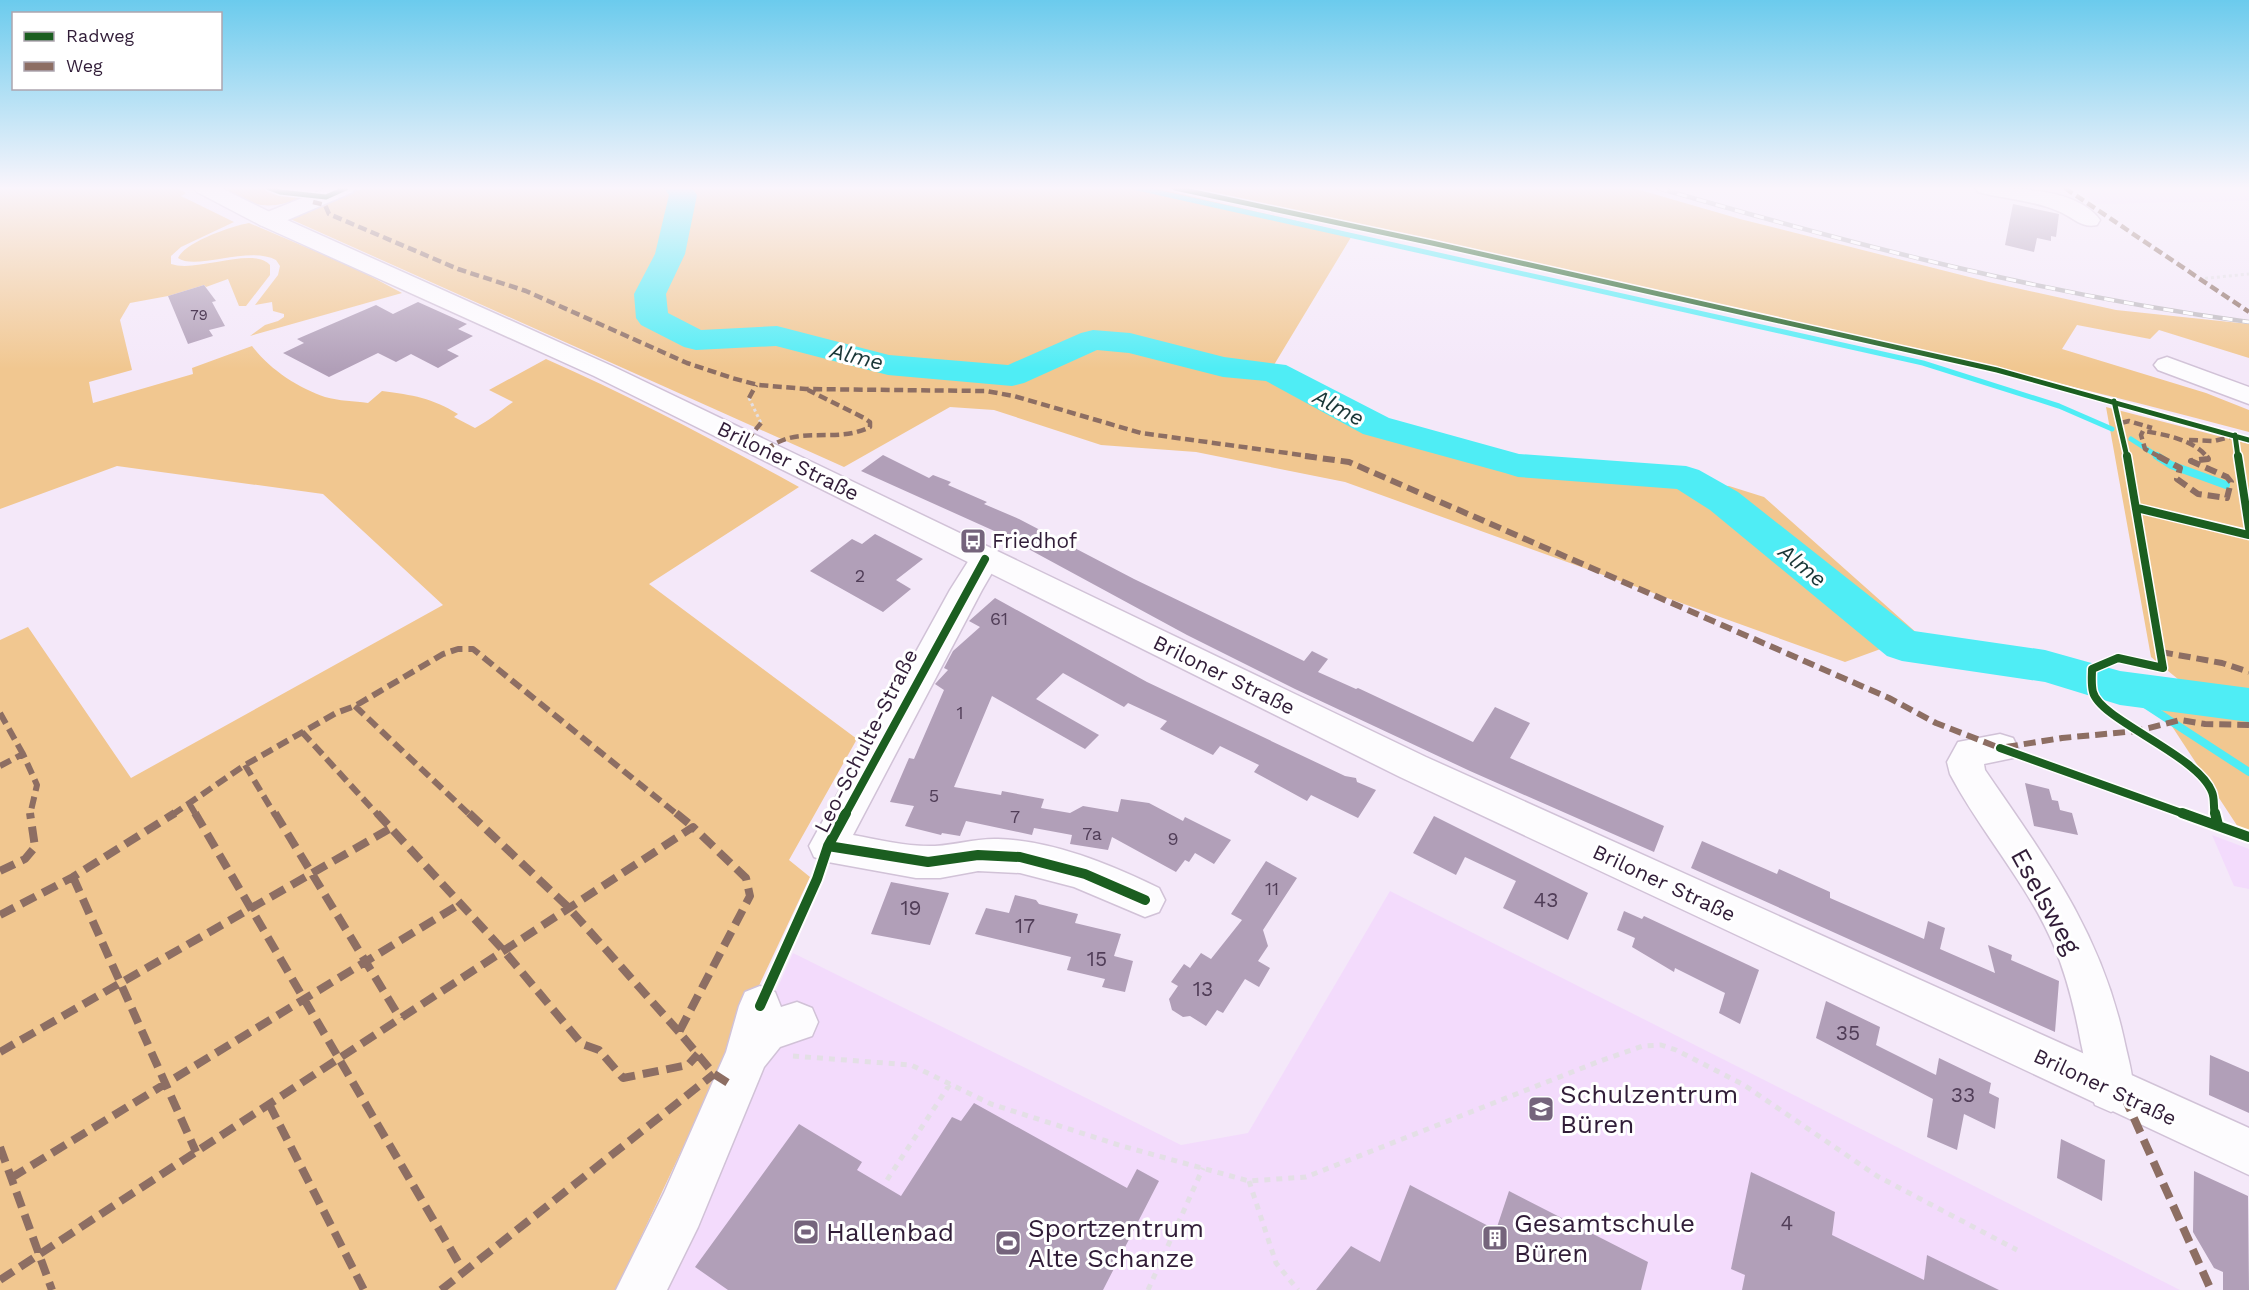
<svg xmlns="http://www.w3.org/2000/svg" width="2249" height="1290" font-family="'Work Sans',sans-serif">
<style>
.built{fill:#f3dbfc}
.green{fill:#f1c790}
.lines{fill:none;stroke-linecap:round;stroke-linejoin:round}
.stream-far1{stroke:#4fedf5;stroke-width:5}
.stream{stroke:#4fedf5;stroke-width:8}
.river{fill:#4fedf5;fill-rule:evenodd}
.building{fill:#b19fb8}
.minor-casing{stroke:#d1c2d7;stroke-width:3}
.major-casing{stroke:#d1c2d7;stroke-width:3}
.path-far1{stroke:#e3dfe5;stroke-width:3;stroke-dasharray:3 3;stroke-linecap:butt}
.path{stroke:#e3dfe5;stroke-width:5;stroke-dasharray:6 6;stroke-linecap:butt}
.minor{fill:#fdfcfe;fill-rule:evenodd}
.major{fill:#fdfcfe;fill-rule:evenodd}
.rail-casing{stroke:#bdb9be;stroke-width:4.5}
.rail{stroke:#fff;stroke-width:3;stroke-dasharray:10;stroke-linecap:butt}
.quiet-far2{stroke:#8d6e63;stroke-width:4.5;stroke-dasharray:9 4.5;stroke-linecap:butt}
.quiet-far1{stroke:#8d6e63;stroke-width:6;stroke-dasharray:12 6;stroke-linecap:butt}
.quiet{stroke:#8d6e63;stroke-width:8;stroke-dasharray:16 8;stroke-linecap:butt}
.cycleway-far2-casing{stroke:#fff;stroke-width:8}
.cycleway-far1-casing{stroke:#fff;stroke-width:11}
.cycleway-casing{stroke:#fff;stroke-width:14}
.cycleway-far2{stroke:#1b5e20;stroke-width:5}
.cycleway-far1{stroke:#1b5e20;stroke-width:8}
.cycleway{stroke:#1b5e20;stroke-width:10}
.labels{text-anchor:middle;stroke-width:6;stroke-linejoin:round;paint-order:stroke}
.far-number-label{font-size:15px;fill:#513e58}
.number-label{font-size:18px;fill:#513e58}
.street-label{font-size:21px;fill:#311d38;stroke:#fff}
.poi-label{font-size:21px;fill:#311d38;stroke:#fff;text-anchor:start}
.near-number-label{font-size:21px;fill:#513e58}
.water-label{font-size:22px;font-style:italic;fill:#1a3738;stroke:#fff}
.near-street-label{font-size:26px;fill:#311d38;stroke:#fff}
.near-poi-label{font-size:26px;fill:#311d38;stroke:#fff;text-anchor:start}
</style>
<rect width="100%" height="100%" fill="#f4e8f9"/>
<path class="built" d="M2073 188H2249V201L2097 204Z
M2212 835 2249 849V889L2234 886Z
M1390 891 2180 1290H664L759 1030 793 953 1181 1145 1248 1133Z"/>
<path class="green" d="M0 188H177L186 193 181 196 234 222 181 247 171 256V264C197 273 253 246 270 265V275L246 306H239L228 279 206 287 204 285 168 296 130 303 120 320 132 370 89 382 93 403 193 374 192 368 252 346C269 369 298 388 325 397 339 401 354 401 368 403L382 391C413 395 432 398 458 414L454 417 475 428C489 421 500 411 513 402L489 390 546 359C632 397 716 441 799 487L649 584 857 739 789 860 810 877 616 1290H0V640L28 627 131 778 443 605 323 494 117 466 0 509Z
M220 188H265L274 193 304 197C265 212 256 206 220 188Z
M364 188H1155L1353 234 1266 378 1368 430 1517 470 1672 484 1729 486 1764 497 1919 635 1845 662 1345 482 1196 452 1101 445 994 410 950 407 844 467 288 218Z
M1191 188H1633L1740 219 1989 282 2116 310 2249 324V358L2159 330 2150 339 2077 325 2062 349 2206 393 2249 410V432C1899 339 1544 266 1191 188Z
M249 223 355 268 402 293 250 336 265 325 278 321 284 317V314L273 311 272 302 255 305 278 275 280 266 276 260C249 245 196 271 178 258 185 242 232 226 249 223Z
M2106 407 2249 444V690L2184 684 2151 657Z
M2158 705 2249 720V831L2238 827Z"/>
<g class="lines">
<path class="stream-far1" d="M1138 188 1923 363 2059 406 2112 429
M2131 439 2159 457"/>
<path class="stream" d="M2157 456 2171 465 2226 485
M2120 688 2249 772"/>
<path class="river" d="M664 188H692L697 195 685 254 666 294 668 313 701 330 777 326 889 355 1008 365 1081 333 1093 330 1130 333 1224 357 1286 365 1389 418 1519 454 1686 466 1699 470 1738 492 1914 631 2045 650 2120 671 2249 688V722L2120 705 2045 682 1902 661 1887 656 1710 510 1677 489 1518 477 1505 473 1363 434 1266 381 1223 377 1129 353 1097 350 1024 383 1012 386 888 375 776 346 696 350 684 347 641 325 636 318 634 294 655 254 669 195Z"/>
</g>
<path class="building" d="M2013 204 2059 214 2056 237 2051 236V241L2037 238 2034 252 2005 245Z
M204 285 216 301 212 302 225 326 209 330 213 336 188 344 168 296Z
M418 302 467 324 458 329 473 336 447 350 459 356 438 368 411 354 396 362 378 353 329 377 283 353 304 343 297 339 376 305 393 314Z
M883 455 929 478 933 475 951 482 948 485 987 502 984 504 1019 519 1134 579 1304 661 1312 651 1328 659 1318 672 1356 689 1358 688 1473 742 1495 707 1530 723 1510 758 1664 826 1654 852 1470 771 1295 689 1187 635 1001 534 861 471Z
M875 534 923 559 896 580 911 589 883 612 810 571 852 539 862 544Z
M995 598 1147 682 1345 776 1356 778 1357 782 1376 790 1358 818 1311 795 1307 801 1254 772 1259 765 1220 746 1213 755 1160 729 1167 721 1128 703 1124 707 1063 673 1036 699 1099 735 1085 749 992 696 954 787 1001 795 1002 791 1044 799 1041 808 1070 813 1083 806 1118 812 1121 799 1149 803 1183 821 1185 817 1231 840 1214 864 1195 853 1189 862 1185 860 1176 872 1112 837 1108 850 1070 844 1072 835 1034 828 1032 835 966 821 960 836 942 833 941 835 905 826 914 806 890 802 909 758 914 759 944 690 935 684 948 670 944 668 953 651 980 627 969 621Z
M2025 783 2049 789 2052 800 2058 801 2060 810 2072 813 2078 835 2034 826Z
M1434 816 1588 893 1568 940 1503 908 1516 881 1465 857 1456 875 1413 853Z
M1702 841 1777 874 1779 869 1830 892V898L1924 939 1928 921 1945 928 1940 949 1995 973 1988 945 2012 955 2011 960 2059 981 2055 1032 1691 868Z
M1266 861 1297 878 1263 930 1268 946 1258 961 1270 968 1259 987 1245 979 1223 1013 1217 1010 1206 1026 1190 1016 1183 1017 1172 1010 1169 999 1178 986 1171 982 1184 964 1190 968 1201 953 1211 959 1242 920 1231 914Z
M891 882 949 893 930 945 871 934Z
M1015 895 1036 900 1039 904 1078 914 1075 923 1121 934 1114 956 1133 961 1125 992 1102 987 1105 979 1067 970 1071 957 975 934 986 908 1009 913Z
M1624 911 1642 919 1644 916 1759 970 1740 1024 1719 1013 1725 993 1675 968 1674 972 1632 947 1635 938 1617 930Z
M1826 1001 1880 1027 1876 1045 1936 1075 1939 1058 1991 1083 1989 1093 1999 1098 1995 1129 1964 1114 1957 1150 1927 1137 1933 1099 1816 1038Z
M2210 1055 2249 1072V1113L2209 1095Z
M974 1103 1127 1188 1137 1169 1159 1181 1103 1290H728L695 1267 799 1124 862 1162 857 1170 901 1196 952 1117 961 1121Z
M2061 1139 2105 1160 2102 1201 2057 1178Z
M2194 1171 2248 1196 2249 1290H2223V1272L2214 1268 2193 1232Z
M1751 1172 1835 1212 1832 1235 1924 1280 1927 1255 1999 1290H1742L1745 1275 1731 1269Z
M1410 1185 1496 1230 1509 1191 1648 1262 1641 1290H1316L1351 1246 1380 1262Z"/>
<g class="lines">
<defs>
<path id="minor" d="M327 188H356L353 192 276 225 268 227 260 225 257 220 260 215Z
M1975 188C2010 188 2077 187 2100 220L2097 225C2081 229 2072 216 2058 211 2032 200 2004 199 1978 192Z
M2167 357 2249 387V404L2158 370 2154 365 2158 360Z
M985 549 996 552 1000 559 982 590 853 835C880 840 908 847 935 846 956 845 976 838 998 839 1054 841 1109 864 1159 888L1165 900 1159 912 1145 917 1074 887 1020 873 978 871 940 878H916L828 862 814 857 809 846 950 590 974 552Z
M2000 734 2013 738 2018 748 2013 758 1984 764 1985 770C2046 859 2100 931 2124 1039 2127 1054 2133 1073 2133 1088 2133 1094 2129 1100 2127 1105L2111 1112 2095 1105C2087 1085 2086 1064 2081 1043 2075 1010 2067 977 2054 946 2028 884 1981 833 1950 774L1947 762 1958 742Z
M760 986 775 992 781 1007 797 1002 812 1008 818 1022 812 1036 780 1047 764 1067 698 1227 667 1290H616L664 1193 726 1052 739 1006 745 992Z"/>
<path id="major" d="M194 188H221L276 215 612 366 1426 757 2249 1128V1175L1400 777 594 376 260 225 197 192Z"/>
</defs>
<use href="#minor" class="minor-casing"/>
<use href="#major" class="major-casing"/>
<path class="path-far1" d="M2199 279 2249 274
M749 398 761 423"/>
<path class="path" d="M793 1056 911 1065 991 1104 1122 1146 1249 1181 1306 1177 1600 1061 1643 1046 1661 1045 1676 1050 1744 1085 1877 1176 2017 1250
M887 1180 950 1084
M1249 1181 1276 1263 1298 1290
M1148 1290 1203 1168"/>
<use href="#minor" class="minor"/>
<use href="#major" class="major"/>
<defs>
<path id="rail" d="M1658 188C1854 245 2047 295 2249 322"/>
</defs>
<use href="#rail" class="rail-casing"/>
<use href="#rail" class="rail"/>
<path class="quiet-far2" d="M2065 188 2249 312
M313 202 325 205 329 214 458 269 526 291 687 363 732 378 758 385 806 389 986 391 1014 396 1141 433 1316 457
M749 398 756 385
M2121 423 2129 421 2152 428
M747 440 761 423
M2189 440 2214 441 2230 437
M766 450C799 423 834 445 870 427V422L864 418 808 390
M2160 457 2145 449 2141 435 2143 431C2164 434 2194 440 2207 457"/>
<path class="quiet-far1" d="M1305 456 1349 462 1889 698 1936 723 2005 750
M2158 456 2180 468 2177 479 2198 494 2227 498 2231 482 2227 477 2191 461 2208 459 2206 456
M2161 652 2222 663 2249 672
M355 706 470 815
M0 713 23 754
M302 732 378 815
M2006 747 2062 738 2137 731 2180 720 2205 724 2249 725
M245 765 275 815
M0 766 23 754 37 785 30 815
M189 803 196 815
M172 815 245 765 336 713 355 706 443 654 458 649H473L678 815"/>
<path class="quiet" d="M195 813 464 1272
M275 813 400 1018
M377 813 504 951 582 1044 599 1050 623 1078 688 1065 698 1054
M469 813 569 908 679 1032
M676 813 693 827
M0 871 25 859 35 847 30 813
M73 877 196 1152
M0 915 73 877 175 813
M0 1052 391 828
M2124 1096 2211 1290
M269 1104 364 1290
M0 1147 52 1290
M11 1178 460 904
M0 1280 693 827 746 878 750 896 679 1032 714 1074 733 1086
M441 1290 714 1074"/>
<defs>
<path id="cycleway-far2" d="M269 188 280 192 326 197 346 188
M1175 188 1432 243 1997 370 2249 440
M2114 401 2127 457
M2235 435 2238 457"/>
<path id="cycleway-far1" d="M2127 456 2163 668 2118 658 2092 669C2092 676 2091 685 2093 692 2100 720 2198 755 2212 792 2215 799 2213 807 2215 815
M2238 456 2249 528
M2137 508 2249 535
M2000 748 2187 815
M845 815 985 559"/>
<path id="cycleway" d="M846 813 828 846 928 862 978 855 1020 857 1085 874 1145 900
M2182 813 2249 837
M2215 813 2218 825
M760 1006 817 879 828 846"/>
</defs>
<use href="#cycleway-far2" class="cycleway-far2-casing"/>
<use href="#cycleway-far1" class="cycleway-far1-casing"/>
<use href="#cycleway" class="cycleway-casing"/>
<use href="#cycleway-far2" class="cycleway-far2"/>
<use href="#cycleway-far1" class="cycleway-far1"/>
<use href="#cycleway" class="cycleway"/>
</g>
<linearGradient id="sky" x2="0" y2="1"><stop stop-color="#6bcbed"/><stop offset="0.51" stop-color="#faf5fc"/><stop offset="1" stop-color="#faf5fc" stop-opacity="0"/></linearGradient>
<rect width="2249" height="369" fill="url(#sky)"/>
<defs>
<symbol id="bus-square" viewBox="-11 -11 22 22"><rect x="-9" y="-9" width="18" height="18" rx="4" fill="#75647c" stroke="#fff"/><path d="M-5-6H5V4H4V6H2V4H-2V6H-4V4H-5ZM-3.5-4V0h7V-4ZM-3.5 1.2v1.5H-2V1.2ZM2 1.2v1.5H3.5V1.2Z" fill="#fff"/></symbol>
<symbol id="school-square" viewBox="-11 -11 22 22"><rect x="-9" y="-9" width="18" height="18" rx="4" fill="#75647c" stroke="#fff"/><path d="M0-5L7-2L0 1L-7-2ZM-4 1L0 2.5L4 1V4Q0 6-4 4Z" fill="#fff"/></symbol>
<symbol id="stadium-square" viewBox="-11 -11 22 22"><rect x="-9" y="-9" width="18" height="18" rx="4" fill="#75647c" stroke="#fff"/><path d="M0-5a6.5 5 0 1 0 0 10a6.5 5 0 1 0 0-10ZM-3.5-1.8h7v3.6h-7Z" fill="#fff"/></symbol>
<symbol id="building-square" viewBox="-11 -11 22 22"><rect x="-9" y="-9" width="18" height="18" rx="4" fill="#75647c" stroke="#fff"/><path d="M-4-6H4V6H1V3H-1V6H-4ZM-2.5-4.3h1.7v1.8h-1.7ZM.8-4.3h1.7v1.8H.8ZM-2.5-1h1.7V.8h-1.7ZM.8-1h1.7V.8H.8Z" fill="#fff"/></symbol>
</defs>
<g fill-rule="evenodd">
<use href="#bus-square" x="958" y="526" width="30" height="30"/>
<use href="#school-square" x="1526" y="1094" width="30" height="30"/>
<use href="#stadium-square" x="791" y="1217" width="30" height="30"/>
<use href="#building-square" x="1480" y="1223" width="30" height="30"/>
<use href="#stadium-square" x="993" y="1228" width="30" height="30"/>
</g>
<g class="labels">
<g class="far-number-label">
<text x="199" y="320">79</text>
</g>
<g class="number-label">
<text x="860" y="582">2</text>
<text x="999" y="625">61</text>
<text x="960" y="719">1</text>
<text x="934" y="802">5</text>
<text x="1015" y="823">7</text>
<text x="1092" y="840">7a</text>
<text x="1173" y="845">9</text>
<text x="1272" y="895">11</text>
</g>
<g class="street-label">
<text transform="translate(788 461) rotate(26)" y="7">Briloner Straße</text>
<text transform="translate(1224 675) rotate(26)" y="7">Briloner Straße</text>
<text transform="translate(866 741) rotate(-63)" y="7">Leo-Schulte-Straße</text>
<text transform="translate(1664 883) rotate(25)" y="7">Briloner Straße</text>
<text transform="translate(2105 1087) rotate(25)" y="7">Briloner Straße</text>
</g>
<g class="poi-label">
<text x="992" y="548">Friedhof</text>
</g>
<g class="near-number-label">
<text x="1546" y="907">43</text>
<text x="911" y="915">19</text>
<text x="1025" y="933">17</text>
<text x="1097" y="966">15</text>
<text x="1203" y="996">13</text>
<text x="1848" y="1040">35</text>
<text x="1963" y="1102">33</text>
<text x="1787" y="1230">4</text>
</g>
<g class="water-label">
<text transform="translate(857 356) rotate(14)" y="8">Alme</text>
<text transform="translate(1339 407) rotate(28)" y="8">Alme</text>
<text transform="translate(1803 565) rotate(39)" y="8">Alme</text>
</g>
<g class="near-street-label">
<text transform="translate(2046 901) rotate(61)" y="9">Eselsweg</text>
</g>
<g class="near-poi-label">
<text x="1560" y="1103">Schulzentrum<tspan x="1560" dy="30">Büren</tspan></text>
<text x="1514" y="1232">Gesamtschule<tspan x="1514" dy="30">Büren</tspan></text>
<text x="1028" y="1237">Sportzentrum<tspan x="1028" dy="30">Alte Schanze</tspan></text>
<text x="826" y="1241">Hallenbad</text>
</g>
</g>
<rect x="12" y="12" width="210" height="78" fill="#ffffff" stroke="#ada5af" stroke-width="1.5"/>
<rect x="24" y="32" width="30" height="9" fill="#1b5e20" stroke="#ada5af" stroke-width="1.5"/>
<text x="66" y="42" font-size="18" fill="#311d38">Radweg</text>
<rect x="24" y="62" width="30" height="9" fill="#8d6e63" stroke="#ada5af" stroke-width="1.5"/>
<text x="66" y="72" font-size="18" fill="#311d38">Weg</text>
</svg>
